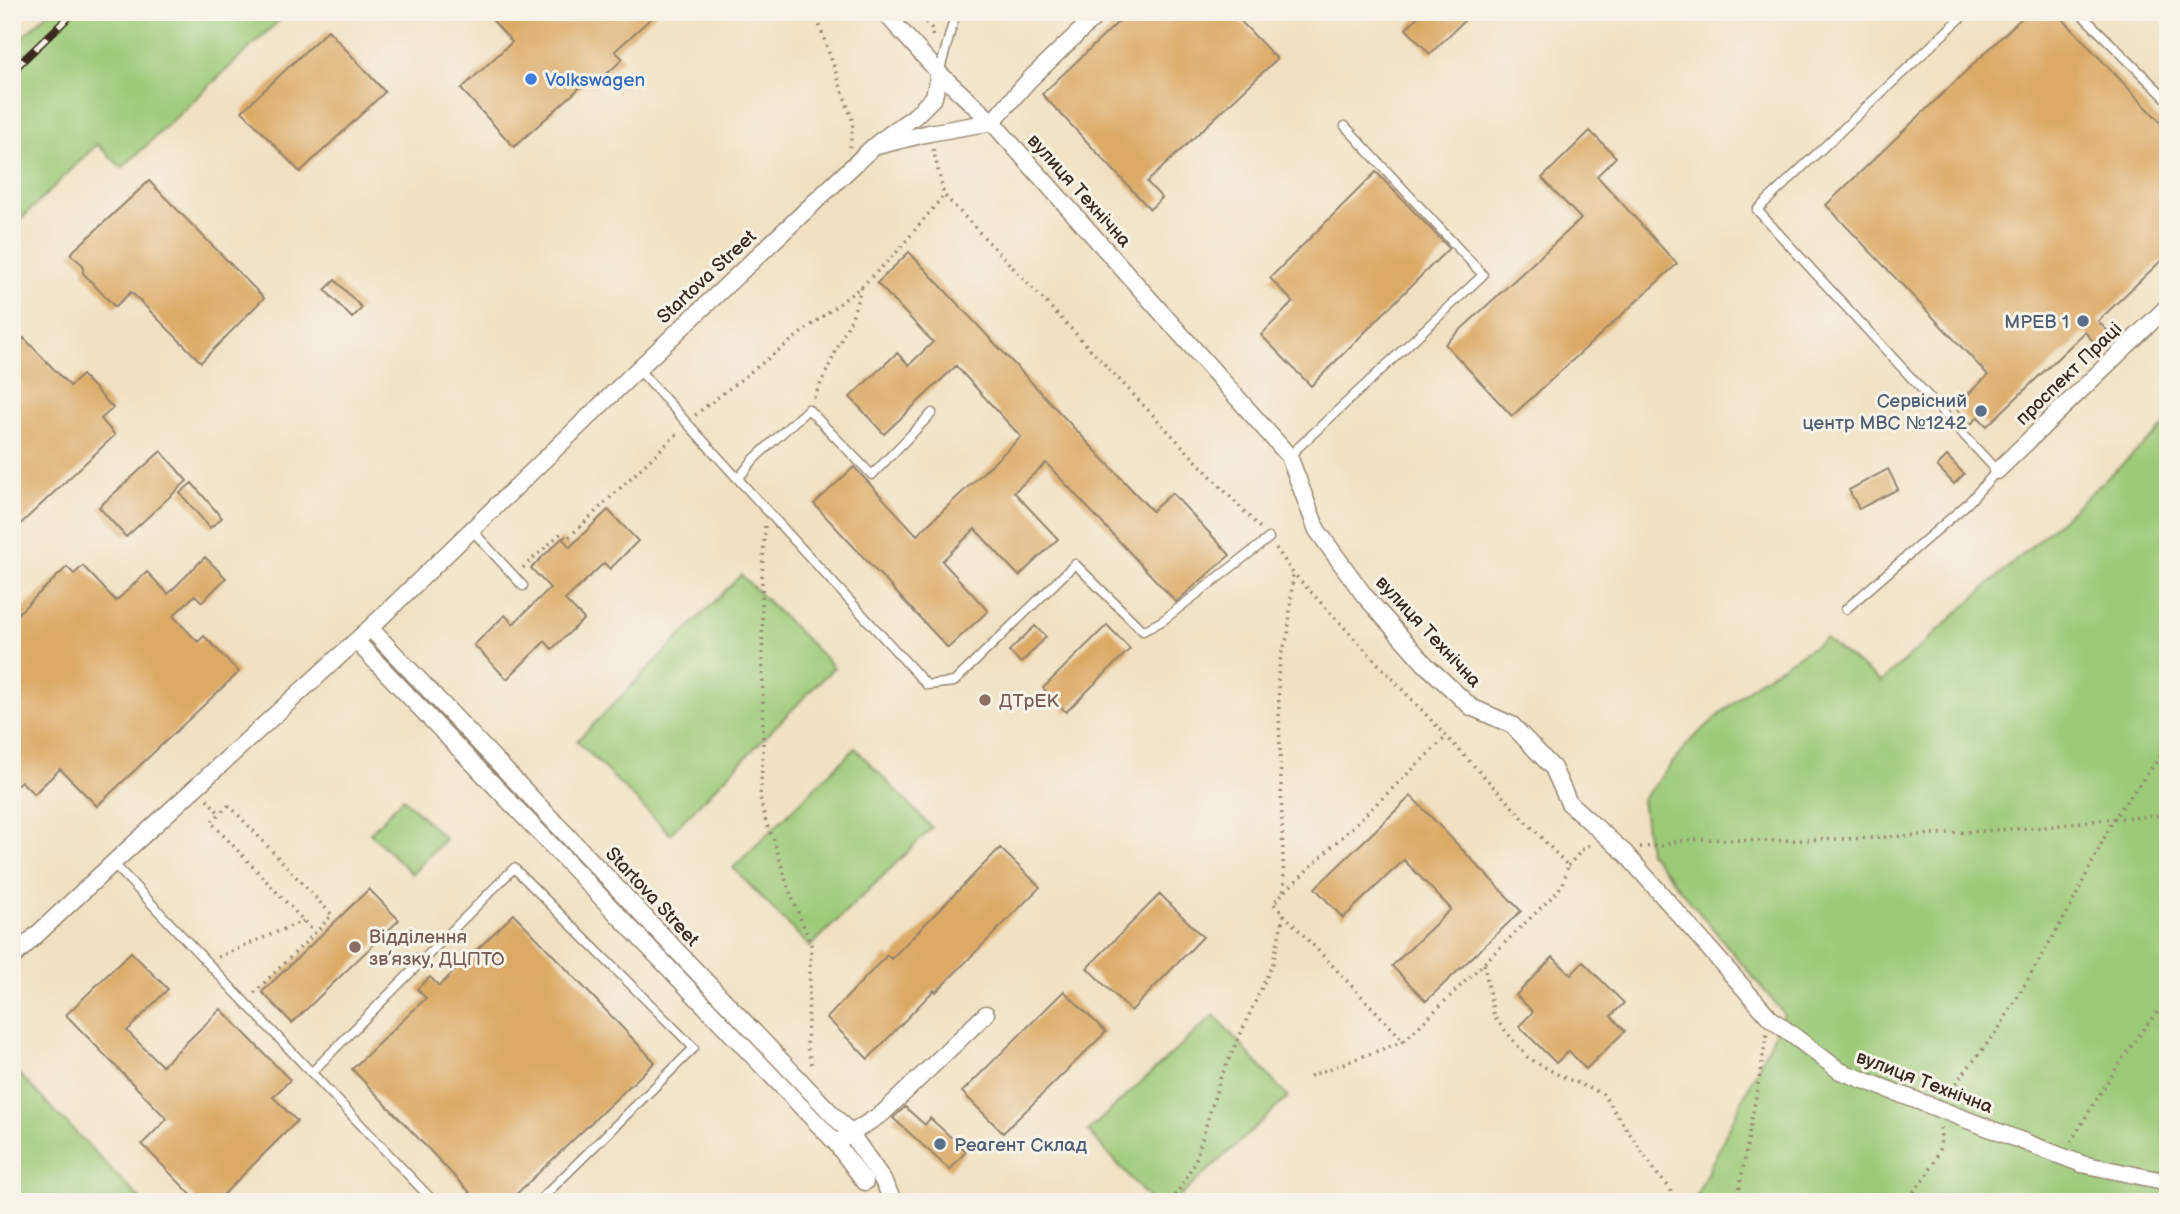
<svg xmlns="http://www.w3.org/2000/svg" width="2180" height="1214" font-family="'Balsamiq Sans',sans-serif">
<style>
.green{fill:#9cca78;stroke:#6c7a4b;stroke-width:2}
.building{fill:#dcaa66}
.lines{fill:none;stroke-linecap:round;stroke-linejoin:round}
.service-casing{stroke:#968670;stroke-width:11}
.minor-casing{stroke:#968670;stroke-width:19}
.path{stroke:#968670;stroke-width:3.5;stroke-dasharray:2 5;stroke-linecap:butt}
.service{stroke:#fff;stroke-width:8}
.minor{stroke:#fff;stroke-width:16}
.rail-casing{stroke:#3b2a1e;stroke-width:8}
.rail{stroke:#f7f3e8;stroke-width:5;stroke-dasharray:16;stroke-linecap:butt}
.shop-dot{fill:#3f7fe0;stroke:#f7f3e8;stroke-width:2.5}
.service-dot{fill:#5c6f8a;stroke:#f7f3e8;stroke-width:2.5}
.education-dot{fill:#8d6e63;stroke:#f7f3e8;stroke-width:2.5}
.labels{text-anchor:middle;stroke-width:6;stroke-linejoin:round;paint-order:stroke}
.shop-label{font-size:19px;fill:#366cbe;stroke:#f7f3e8;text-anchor:start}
.street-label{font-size:19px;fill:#3b2a1e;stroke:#f7f3e8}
.service-label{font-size:19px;fill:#4e5e75;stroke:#f7f3e8;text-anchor:end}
.education-label{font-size:19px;fill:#785e54;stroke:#f7f3e8;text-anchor:start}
</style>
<rect width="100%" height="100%" fill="#f7f3e8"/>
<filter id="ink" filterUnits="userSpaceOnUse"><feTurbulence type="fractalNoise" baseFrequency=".0143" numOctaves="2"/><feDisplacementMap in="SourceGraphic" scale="14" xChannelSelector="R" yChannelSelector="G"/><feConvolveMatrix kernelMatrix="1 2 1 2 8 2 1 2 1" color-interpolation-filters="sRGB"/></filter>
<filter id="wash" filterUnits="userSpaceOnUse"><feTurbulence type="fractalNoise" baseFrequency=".00686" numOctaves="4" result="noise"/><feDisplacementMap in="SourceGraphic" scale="28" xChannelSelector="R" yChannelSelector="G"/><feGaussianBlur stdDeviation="1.57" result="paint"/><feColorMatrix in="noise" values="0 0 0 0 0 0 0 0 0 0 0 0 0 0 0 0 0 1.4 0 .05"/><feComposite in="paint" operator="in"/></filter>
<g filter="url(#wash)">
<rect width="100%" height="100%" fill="#f1e1c2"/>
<path class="green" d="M49 12H288L122 168 97 144 12 228V47Z
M2168 423V1202H1693L1784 1014 1649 852 1642 800 1692 739 1758 681 1825 639 1881 682Z
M741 575 834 667 670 834 577 741Z
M855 748 932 828 810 947 733 868Z
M403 798 445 839 412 874 370 833Z
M1214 1015 1288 1097 1174 1202H1152L1088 1131Z
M12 1067 143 1202H12Z"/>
<g id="blocks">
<path class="building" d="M485 12H658L615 51 623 59 598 82 593 76 514 147 461 89 512 42Z
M1129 12H1232L1277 59 1147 182 1162 198 1150 209 1042 94Z
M1422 12H1473L1430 54 1406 29Z
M2028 12H2056L2168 130V254L2098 321 2113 337 2100 349 2085 332 1987 426 1978 417 1971 424 1955 407 1988 375 1826 205Z
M328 30 385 92 300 172 242 111Z
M1590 131 1616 157 1597 176 1677 264 1512 416 1445 344 1581 219 1542 178Z
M1376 172 1449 248 1311 386 1261 335 1293 302 1270 278Z
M149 181 264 298 201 362 131 292 115 307 83 273V265L70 254Z
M909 252 1152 511 1172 493 1230 555 1176 602 1046 463 1014 492 1058 539 1019 576 975 529 942 561 988 611 948 648 814 504 854 467 917 535 1021 437 956 366 884 434 850 397 897 353 909 365 933 342 877 283Z
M335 280 362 308 352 318 325 290Z
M24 338 70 386 82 375 113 408 101 419 115 435 12 532V349Z
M161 451 187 481 126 537 99 507Z
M1947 456 1964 474 1954 484 1937 466Z
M1888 469 1898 489 1859 509 1849 490Z
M192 483 222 518 210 528 180 493Z
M608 510 638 541 610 569 604 563 565 600 584 619 552 649 545 641 507 679 474 645 505 615 513 624 550 588 531 568 562 538 570 547Z
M205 557 226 578 202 602 195 595 173 616 198 642 204 636 239 672 97 806 60 769 34 794 21 781 12 789V619L67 567 74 574 83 566 116 601 147 572 168 594Z
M1107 625 1130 649 1066 712 1043 688Z
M1035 626 1046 637 1021 663 1009 651Z
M1411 796 1521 911 1426 1001 1392 966 1451 909 1404 860 1343 918 1315 888Z
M1000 848 1040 887 936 992 934 990 868 1059 827 1018 887 955 891 959Z
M369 889 399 920 292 1023 262 992Z
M1160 894 1203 937 1131 1011 1087 968Z
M514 914 655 1062 508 1202H479L352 1069 426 998 417 989 430 977 439 986Z
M131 952 168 989 127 1031 162 1066 221 1009 290 1080 273 1097 297 1121 216 1202H198L142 1144 167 1119 66 1015Z
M1553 957 1571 975 1583 962 1624 1003 1611 1016 1625 1031 1586 1069 1569 1051 1556 1063 1519 1026 1533 1012 1516 995Z
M1064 991 1106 1032 1003 1133 962 1092Z
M905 1107 925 1125 930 1118 966 1151 950 1170 893 1118Z"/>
</g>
</g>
<g filter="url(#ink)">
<use href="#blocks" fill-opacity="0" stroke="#968670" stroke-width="2"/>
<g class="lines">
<defs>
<path id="service" d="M2079 12 2168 100
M939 73 956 12
M638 369 738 479 754 459 808 409 872 475 932 413
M1289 456 1483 275 1345 126
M738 479 927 685 954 682 1075 564 1143 631 1162 621 1269 538
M471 529 523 586
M1846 609 1967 504 1997 471 1757 210 1967 12
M113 863 434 1202
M312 1072 514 868 694 1048 538 1202"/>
<path id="minor" d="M884 12 939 73 992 122 1289 456 1317 530 1364 595 1425 664 1471 707 1512 725 1553 768 1569 803 1625 853 1770 1018 1840 1071 2082 1164 2168 1182
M879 142 915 116 934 97 939 73
M1997 471 2168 306
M370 628 851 1134 881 1177 894 1202
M356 641 835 1142 865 1182
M12 958 113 863 370 628 638 369 873 147 929 133 992 122 1029 80 1100 12
M844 1138 883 1113 986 1014"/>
</defs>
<use href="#service" class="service-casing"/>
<use href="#minor" class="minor-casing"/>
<path class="path" d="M815 12 853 122 850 147
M916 12 931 28 933 39
M933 149 944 195 1260 528
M814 398 852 317 862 286
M695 415 862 286 896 253 944 195
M765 526 762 576 763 751 760 797 766 823 774 840 788 888 811 944 807 1047 813 1068
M1276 548 1293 573 1568 866 1563 884 1556 893 1404 1041 1273 903 1446 737
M523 568 561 533 567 539 678 433
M207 799 220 814
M229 805 332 915 315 933 211 822Z
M1640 847 1664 846 1673 842 1699 839 1765 841 1871 838 2045 827 2107 819 2155 816 2168 817
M1568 866 1583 849 1591 844
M1284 891 1278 676 1281 655 1288 635 1293 573
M218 957 303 921
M1484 964 1494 1017 1528 1058 1559 1075 1603 1094 1657 1174 1669 1187 1675 1202
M254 993 315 933
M1310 1076 1404 1041
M1947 1094 1998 1030 2071 906 2114 818 2168 746
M2071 1142C2100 1093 2130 1043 2168 999
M1172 1202 1195 1162 1220 1079 1273 963 1284 914
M1737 1202 1767 1034
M1904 1202C1922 1184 1946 1154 1940 1128"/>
<use href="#service" class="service"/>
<use href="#minor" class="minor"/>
<defs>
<path id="rail" d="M12 71 74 12"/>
</defs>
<use href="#rail" class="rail-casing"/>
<use href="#rail" class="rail"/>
</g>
</g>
<circle class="shop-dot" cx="531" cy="79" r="7"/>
<g class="service-dot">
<circle cx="2083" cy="321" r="7"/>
<circle cx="1981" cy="411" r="7"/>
<circle cx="940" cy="1144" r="7"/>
</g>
<g class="education-dot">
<circle cx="985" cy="700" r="7"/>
<circle cx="355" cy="947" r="7"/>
</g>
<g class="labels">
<g class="shop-label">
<text x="545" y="86">Volkswagen</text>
</g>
<g class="street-label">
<text transform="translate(1080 190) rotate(48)" y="7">вулиця Технічна</text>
<text transform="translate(706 276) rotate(-43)" y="7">Startova Street</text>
<text transform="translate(2068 373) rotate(-44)" y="7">проспект Праці</text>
<text transform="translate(1429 631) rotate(47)" y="7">вулиця Технічна</text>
<text transform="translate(653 896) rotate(47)" y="7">Startova Street</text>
<text transform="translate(1925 1081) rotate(21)" y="7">вулиця Технічна</text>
</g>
<g class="service-label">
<text x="2069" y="328">МРЕВ 1</text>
<text x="1967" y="407">Сервісний<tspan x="1967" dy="22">центр МВС №1242</tspan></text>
<text x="954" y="1151" text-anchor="start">Реагент Склад</text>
</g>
<g class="education-label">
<text x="999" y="707">ДТрЕК</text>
<text x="369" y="943">Відділення<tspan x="369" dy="22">зв’язку, ДЦПТО</tspan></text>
</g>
</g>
<rect width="2180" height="1214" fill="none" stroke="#f7f3e8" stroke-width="42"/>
</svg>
